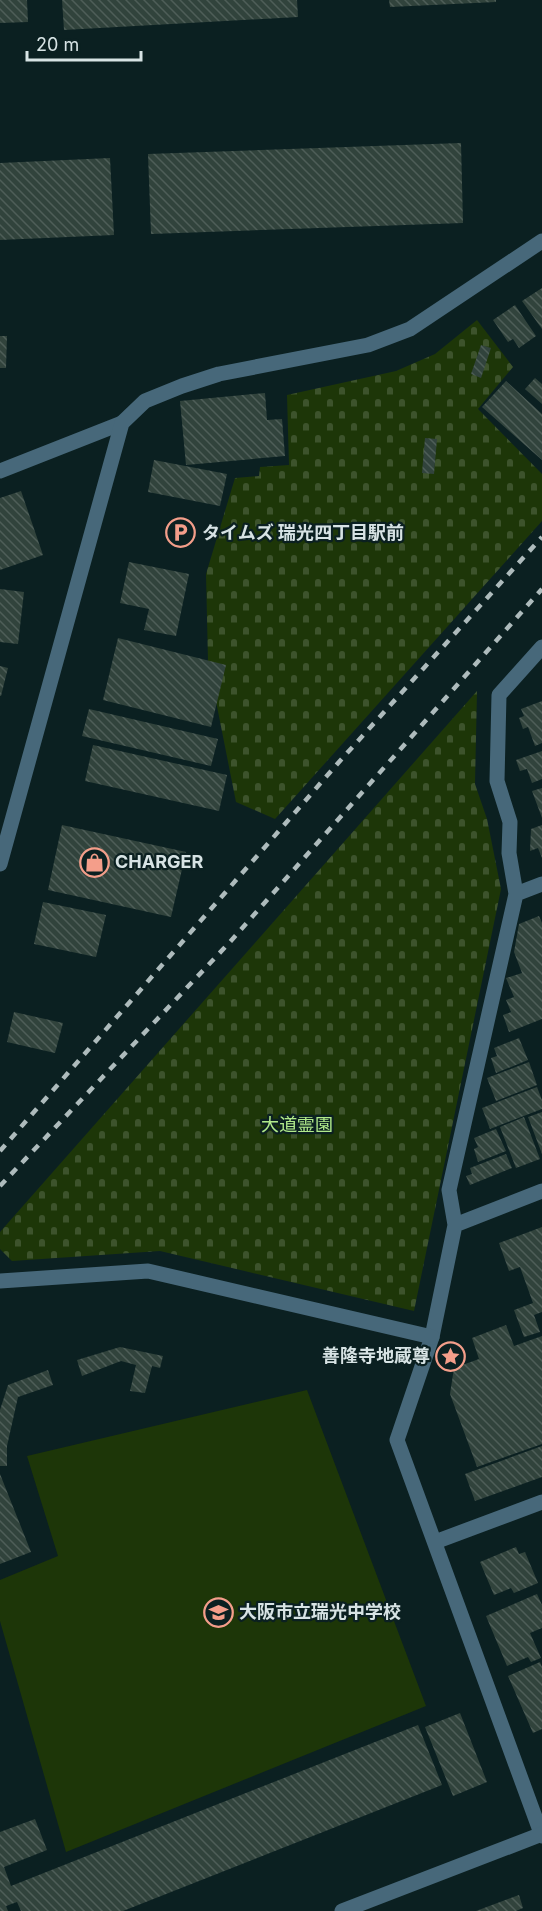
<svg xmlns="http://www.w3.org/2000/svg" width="542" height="1911" font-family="Inter,'Noto Sans JP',sans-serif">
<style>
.grass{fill:#1d3608}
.cemetery{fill:url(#cemetery-stones)}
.building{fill:url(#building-back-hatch)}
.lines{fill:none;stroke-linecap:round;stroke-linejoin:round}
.minor{stroke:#47687a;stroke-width:15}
.tertiary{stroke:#47687a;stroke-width:15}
.rail{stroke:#aebbbc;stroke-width:4.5;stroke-dasharray:8 8;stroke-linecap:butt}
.labels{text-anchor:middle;stroke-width:4.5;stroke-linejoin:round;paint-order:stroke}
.poi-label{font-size:18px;font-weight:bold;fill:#d7e3e4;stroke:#0b2021;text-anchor:start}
.park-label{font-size:18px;fill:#b1ea8b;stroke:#0b2021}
</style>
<defs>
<pattern id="cemetery-stones" width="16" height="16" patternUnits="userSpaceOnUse" patternTransform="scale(1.5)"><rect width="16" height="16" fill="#1d3608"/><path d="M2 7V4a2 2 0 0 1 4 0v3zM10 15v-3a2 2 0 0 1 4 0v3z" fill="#3d532c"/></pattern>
<pattern id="building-back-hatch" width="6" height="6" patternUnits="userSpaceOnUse" patternTransform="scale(1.5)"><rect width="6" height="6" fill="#31433c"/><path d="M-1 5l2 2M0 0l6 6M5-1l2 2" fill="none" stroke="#4e5e58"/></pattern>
</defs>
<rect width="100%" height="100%" fill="#0b2021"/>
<path class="grass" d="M307 1390 426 1706 66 1852 0 1621V1580L58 1556 27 1456Z"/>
<path class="cemetery" d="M477 320 513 367 478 409 542 474V521L275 819 236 802 208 661 206 574 235 478 259 476 260 467 289 465 287 395 396 371 435 354Z
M477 691 475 784 487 819 501 889 414 1311 160 1251 12 1261 0 1249V1232Z"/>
<path class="building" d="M0 0H27L28 22 0 23Z
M62 0H297L298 17 64 30Z
M389 0H496V2L390 7Z
M461 143 463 223 151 234 148 154Z
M110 158 114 235 0 240V163Z
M542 288V329L522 301Z
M515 305 536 336 519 348 513 339 508 342 493 320Z
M0 336H7L6 368H0Z
M481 345 491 348 481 378 471 374Z
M535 378 542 384V404L525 389Z
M506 381 542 414V460L482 407Z
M265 393 267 420 282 419 285 456 186 465 180 401Z
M425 438 437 439 434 474 422 473Z
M154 460 227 474 220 506 148 492Z
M21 491 43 555 0 570V498Z
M129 562 189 574 176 636 144 630 149 609 120 603Z
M0 589 24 592 18 644 0 642Z
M118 638 226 665 211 727 103 700Z
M0 666 8 668 1 696H0Z
M542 701V743L535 746 528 727 523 729 519 718 524 716 521 709Z
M89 709 218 739 211 766 82 736Z
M93 745 227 775 219 811 85 781Z
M542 751V779L532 783 527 769 520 771 516 760Z
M542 788V818L532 791Z
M62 825 186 852 171 917 48 890Z
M542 825V858L538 848 530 851 531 829Z
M43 902 106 915 96 957 34 944Z
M539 916 542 923V1019L509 1032 503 1015 511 1012 506 1000 514 997 506 978 522 973 514 952 519 924Z
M14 1012 63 1023 55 1053 7 1042Z
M519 1038 528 1060 496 1073 491 1058 497 1056 494 1048Z
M529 1062 537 1085 496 1101 487 1078Z
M537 1087 542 1100V1109L490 1129 482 1108Z
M542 1112V1154L528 1117Z
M524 1117 540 1159 516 1168 500 1127Z
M496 1129 506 1151 478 1162 474 1149 478 1147 474 1138Z
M506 1154 512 1168 470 1185 466 1176 472 1174 470 1168Z
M542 1227V1312L534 1315 540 1332 524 1337 514 1310 533 1303 520 1267 509 1271 499 1243Z
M506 1325 514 1346 542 1336V1444L477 1467 450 1394 454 1368 479 1359 472 1338Z
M120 1347 163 1356 160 1368 152 1366 145 1393 130 1391 136 1365 121 1361 82 1376 77 1360Z
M48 1370 53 1385 18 1397 7 1446V1466H0V1410L8 1385Z
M542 1446V1477L475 1501 465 1474Z
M0 1474 31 1552 0 1564Z
M516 1547 519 1554 525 1552 538 1583 514 1593 511 1588 494 1595 480 1562Z
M537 1594 542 1605V1628L530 1633 541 1658 531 1662 528 1657 507 1666 486 1616Z
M540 1662 542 1667V1729L533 1733 508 1676Z
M460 1713 487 1782 453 1796 425 1727Z
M418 1725 442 1785 123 1911H21L17 1902 6 1906 8 1911H0V1832L35 1819 47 1850 4 1867 11 1886Z
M519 1895 523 1908 516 1911H476Z"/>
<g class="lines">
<path class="minor" d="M0 471 122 423
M542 647 499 695 497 781 510 822 509 853 516 894 449 1190 455 1225 432 1337 397 1440 542 1836
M516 894 542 884
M455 1225 542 1191
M435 1542 542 1502"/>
<path class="tertiary" d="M0 864 122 423 145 401 182 386 219 374 368 345 410 329 542 241
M0 1281 148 1271 432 1337
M342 1911 542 1834"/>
<path class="rail" d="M0 1151 339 762 542 537
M0 1186 229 943 542 589"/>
</g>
<defs>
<symbol id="parking-ring" viewBox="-11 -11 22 22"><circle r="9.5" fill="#0b2021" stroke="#f49e8a" stroke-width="1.5"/><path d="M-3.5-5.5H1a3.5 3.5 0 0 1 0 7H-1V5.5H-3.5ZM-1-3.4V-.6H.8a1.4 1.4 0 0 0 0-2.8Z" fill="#f49e8a"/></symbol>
<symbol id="shop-ring" viewBox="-11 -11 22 22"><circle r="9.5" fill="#0b2021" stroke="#f49e8a" stroke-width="1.5"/><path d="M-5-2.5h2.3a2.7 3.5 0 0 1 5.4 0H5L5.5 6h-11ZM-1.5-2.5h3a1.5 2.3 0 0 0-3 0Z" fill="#f49e8a"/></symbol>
<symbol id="sight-ring" viewBox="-11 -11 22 22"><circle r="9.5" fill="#0b2021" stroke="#f49e8a" stroke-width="1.5"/><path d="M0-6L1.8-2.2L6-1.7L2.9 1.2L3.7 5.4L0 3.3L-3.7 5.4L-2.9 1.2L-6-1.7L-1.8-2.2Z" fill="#f49e8a"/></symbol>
<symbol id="school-ring" viewBox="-11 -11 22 22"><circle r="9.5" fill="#0b2021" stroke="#f49e8a" stroke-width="1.5"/><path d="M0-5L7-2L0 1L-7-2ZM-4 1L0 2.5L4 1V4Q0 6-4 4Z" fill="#f49e8a"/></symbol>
</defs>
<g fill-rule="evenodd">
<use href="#parking-ring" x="164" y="516" width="33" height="33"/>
<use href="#shop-ring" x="78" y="846" width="33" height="33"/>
<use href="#sight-ring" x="434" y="1340" width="33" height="33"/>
<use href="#school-ring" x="202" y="1596" width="33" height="33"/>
</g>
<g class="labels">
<g class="poi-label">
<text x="202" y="539">タイムズ 瑞光四丁目駅前</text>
<text x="115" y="868">CHARGER</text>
<text x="430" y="1362" text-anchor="end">善隆寺地蔵尊</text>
<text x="239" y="1618">大阪市立瑞光中学校</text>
</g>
<g class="park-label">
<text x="297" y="1131">大道霊園</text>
</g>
</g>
<path d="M27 51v9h114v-9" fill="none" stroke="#d7e3e4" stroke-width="3"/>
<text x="36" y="51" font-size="18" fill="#d7e3e4" stroke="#0b2021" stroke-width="4.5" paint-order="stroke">20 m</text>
</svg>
